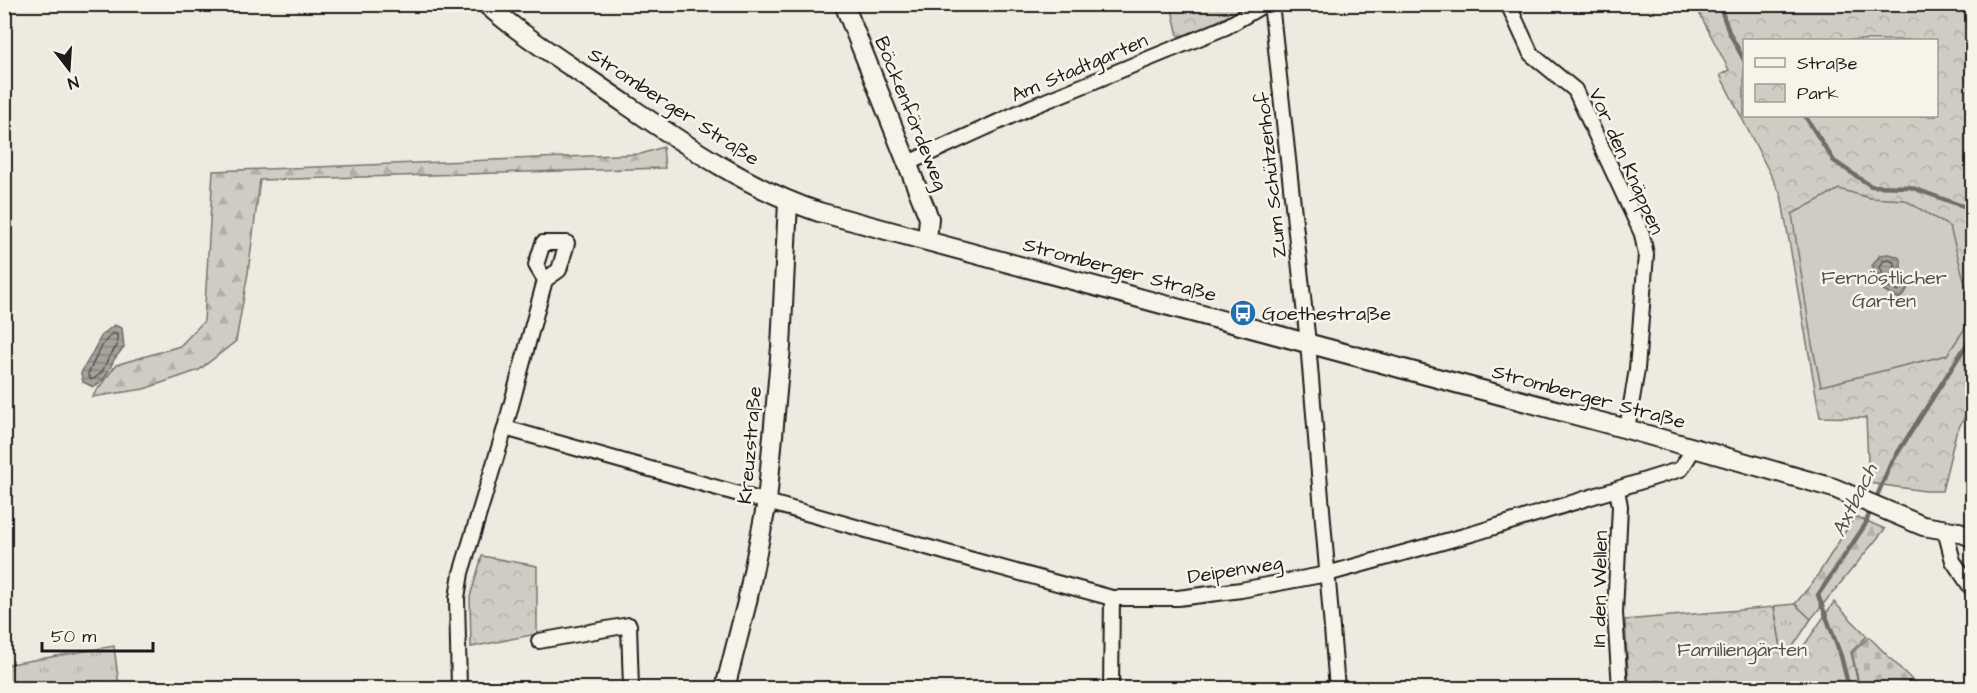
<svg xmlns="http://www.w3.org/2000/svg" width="1977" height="693" font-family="'Architects Daughter',sans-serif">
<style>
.grass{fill:url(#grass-tufts);stroke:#767470;stroke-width:1.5}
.forest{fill:url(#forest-firs);stroke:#767470;stroke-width:1.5}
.cemetery{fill:url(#cemetery-stones);stroke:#767470;stroke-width:1.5}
.park{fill:url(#park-crowns);stroke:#767470;stroke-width:1.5;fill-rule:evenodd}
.garden{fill:#cfccc3;stroke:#767470;stroke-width:1.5}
.water{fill:url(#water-rules);stroke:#6f6d69;stroke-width:1.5}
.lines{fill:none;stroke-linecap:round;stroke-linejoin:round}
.shore{stroke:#535250;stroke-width:1.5}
.stream{stroke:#6f6d69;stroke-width:4.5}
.street-casing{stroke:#1c1c1c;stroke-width:18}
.secondary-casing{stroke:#1c1c1c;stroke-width:22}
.street{stroke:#f7f3e8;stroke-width:14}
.secondary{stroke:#f7f3e8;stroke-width:18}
.labels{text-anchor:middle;stroke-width:5;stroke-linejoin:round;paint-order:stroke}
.street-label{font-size:20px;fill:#1c1c1c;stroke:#f7f3e8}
.park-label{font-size:20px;fill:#52514e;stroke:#f7f3e8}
.poi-label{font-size:20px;fill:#1c1c1c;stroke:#f7f3e8;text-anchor:start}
.water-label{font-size:21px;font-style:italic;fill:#535250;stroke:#f7f3e8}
</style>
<defs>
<pattern id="grass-tufts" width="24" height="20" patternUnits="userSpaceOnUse" patternTransform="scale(1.5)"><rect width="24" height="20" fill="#cfccc3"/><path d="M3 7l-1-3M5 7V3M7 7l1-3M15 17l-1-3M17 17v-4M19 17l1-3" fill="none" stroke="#b1afa7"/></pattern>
<pattern id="forest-firs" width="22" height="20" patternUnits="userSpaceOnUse" patternTransform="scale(1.5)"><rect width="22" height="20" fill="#cfccc3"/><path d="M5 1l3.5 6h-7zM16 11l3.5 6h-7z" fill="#b1afa7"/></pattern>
<pattern id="cemetery-stones" width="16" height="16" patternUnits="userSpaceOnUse" patternTransform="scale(1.5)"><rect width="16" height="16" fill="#cfccc3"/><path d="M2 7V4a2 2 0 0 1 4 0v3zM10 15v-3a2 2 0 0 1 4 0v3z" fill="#b1afa7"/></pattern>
<pattern id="park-crowns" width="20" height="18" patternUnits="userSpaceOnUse" patternTransform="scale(1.5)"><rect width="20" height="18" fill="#cfccc3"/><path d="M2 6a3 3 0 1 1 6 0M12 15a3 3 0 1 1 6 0" fill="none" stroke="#b1afa7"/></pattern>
<pattern id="water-rules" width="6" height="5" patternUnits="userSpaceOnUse" patternTransform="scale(1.5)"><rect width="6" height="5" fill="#a6a39d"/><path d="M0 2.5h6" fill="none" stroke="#86847f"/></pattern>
</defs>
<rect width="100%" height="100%" fill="#eeeae0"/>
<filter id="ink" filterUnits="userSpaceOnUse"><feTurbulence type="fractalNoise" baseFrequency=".0167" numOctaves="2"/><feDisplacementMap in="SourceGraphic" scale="12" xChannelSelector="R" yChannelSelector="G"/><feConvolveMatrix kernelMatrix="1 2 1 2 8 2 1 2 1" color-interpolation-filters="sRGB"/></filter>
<g filter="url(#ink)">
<path class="grass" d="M1795 604 1811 619 1790 651 1781 648 1774 606Z
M114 646 119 685 116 688H5V665Z"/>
<path class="forest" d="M663 147 665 168 260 180 248 273 236 341 199 370 144 389 92 397 116 365 180 346 204 321 213 171 641 154Z
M1855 516 1885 529 1811 619 1795 604 1814 581Z"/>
<path class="cemetery" d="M1869 637 1920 688H1860L1852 653Z"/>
<path class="park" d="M1171 5H1253L1189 34 1178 36Z
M1695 5H1972V403L1956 433 1942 491H1925L1869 483 1866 418 1820 417 1781 195 1720 75 1729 70ZM1744 40H1936V116H1744Z
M482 556 537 566V634L471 647 470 597Z
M1834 602 1867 636 1851 652 1859 688H1629L1625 620 1774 607 1781 648 1799 653Z"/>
<path class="garden" d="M1839 189 1870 198 1905 200 1950 227 1972 310V318L1947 355 1821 386 1812 344 1792 214Z"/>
<path class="water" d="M1888 254 1897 256 1901 260V276L1909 287 1900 299C1891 295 1884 292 1877 284L1881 281 1872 266 1880 255Z
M114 325 122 328 124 347C121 351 117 355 114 360 108 371 106 381 93 387L83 382 81 373 91 355 102 335Z"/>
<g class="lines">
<path class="shore" d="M1889 260 1895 263 1896 277 1901 287 1898 291 1887 286 1886 279 1880 268 1883 261Z
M113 333 117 335V346L109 357 102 372 94 379H90L88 374C95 360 101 343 113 333Z"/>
<path class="stream" d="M1719 4 1729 32 1744 60
M1805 116 1834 161 1871 186 1910 187 1968 208 1972 212
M1972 258V266
M1875 501 1890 465 1972 336
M1849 688 1841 656 1818 595 1865 525 1871 509"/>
<defs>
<path id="street" d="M1268 4 1272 12 1308 343 1337 688
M1508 4 1531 54 1575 90 1642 234 1646 255 1637 369 1627 429
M908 163 1031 107 1226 27 1265 4
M545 280 536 265 543 243H567L559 270 545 280 505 428 969 559 1112 598H1178L1241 590 1327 574 1475 533 1681 469 1694 448
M1617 490 1620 506 1615 613 1620 688
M1945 530 1953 561 1972 589
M539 641 629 625 631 688
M459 688 457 598 461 573 505 428
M1111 688 1112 598"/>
<path id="secondary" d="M486 4C522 36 565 62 605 90 673 136 741 186 819 212L1627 429 1834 488 1923 526 1959 532 1972 537
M844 4 929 218 927 241
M725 688 747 602 767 502 781 347 788 202"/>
</defs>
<use href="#street" class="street-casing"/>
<use href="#secondary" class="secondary-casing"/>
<use href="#street" class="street"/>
<use href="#secondary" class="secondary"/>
</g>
</g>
<defs>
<symbol id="bus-disc" viewBox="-11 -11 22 22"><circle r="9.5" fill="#1f6fb2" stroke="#f7f3e8"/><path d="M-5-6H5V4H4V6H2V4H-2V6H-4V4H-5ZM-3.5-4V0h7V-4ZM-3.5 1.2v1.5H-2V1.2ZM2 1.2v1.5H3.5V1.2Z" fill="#fff"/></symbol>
</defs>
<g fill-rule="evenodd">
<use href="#bus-disc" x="1228" y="298" width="30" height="30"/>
</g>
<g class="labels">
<g class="street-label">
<text transform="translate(1079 67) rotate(-23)" y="7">Am Stadtgarten</text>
<text transform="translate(674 106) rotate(33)" y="7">Stromberger Straße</text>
<text transform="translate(912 113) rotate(68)" y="7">Böckenfördeweg</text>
<text transform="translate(1627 161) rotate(66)" y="7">Vor den Knäppen</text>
<text transform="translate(1270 175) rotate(-96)" y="7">Zum Schützenhof</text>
<text transform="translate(1120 269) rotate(15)" y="7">Stromberger Straße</text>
<text transform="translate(1589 396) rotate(15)" y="7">Stromberger Straße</text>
<text transform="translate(749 445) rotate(-85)" y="7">Kreuzstraße</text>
<text transform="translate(1235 569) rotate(-9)" y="7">Deipenweg</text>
<text transform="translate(1599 589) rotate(-89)" y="7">In den Wellen</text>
</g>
<g class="park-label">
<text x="1884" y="284">Fernöstlicher<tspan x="1884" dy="23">Garten</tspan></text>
<text x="1742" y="656">Familiengärten</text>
</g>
<g class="poi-label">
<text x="1262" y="320">Goethestraße</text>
</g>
<g class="water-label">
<text transform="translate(1854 500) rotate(-64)" y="7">Axtbach</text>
</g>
</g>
<rect width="1977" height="693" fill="none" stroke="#f7f3e8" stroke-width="24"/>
<rect x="12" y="12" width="1953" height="669" fill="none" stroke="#1c1c1c" stroke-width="2" filter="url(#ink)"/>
<rect x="1743" y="39" width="195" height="78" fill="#f7f3e8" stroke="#9f9d96" stroke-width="1.5"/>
<rect x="1755" y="58" width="30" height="9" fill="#f7f3e8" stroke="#9f9d96" stroke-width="1.5"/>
<text x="1797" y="69" font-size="18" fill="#1c1c1c">Straße</text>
<rect x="1755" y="84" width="30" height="18" fill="url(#park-crowns)" stroke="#9f9d96" stroke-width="1.5"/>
<text x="1797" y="99" font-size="18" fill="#1c1c1c">Park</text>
<g transform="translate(69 69) rotate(163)" stroke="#f7f3e8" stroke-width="4.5" paint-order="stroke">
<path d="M0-4.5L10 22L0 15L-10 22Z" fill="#1c1c1c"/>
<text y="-9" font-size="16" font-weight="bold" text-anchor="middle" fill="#1c1c1c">N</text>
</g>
<path d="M42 642v9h111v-9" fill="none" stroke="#1c1c1c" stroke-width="3"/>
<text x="51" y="642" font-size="18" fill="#1c1c1c" stroke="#f7f3e8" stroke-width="4.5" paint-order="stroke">50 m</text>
</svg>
